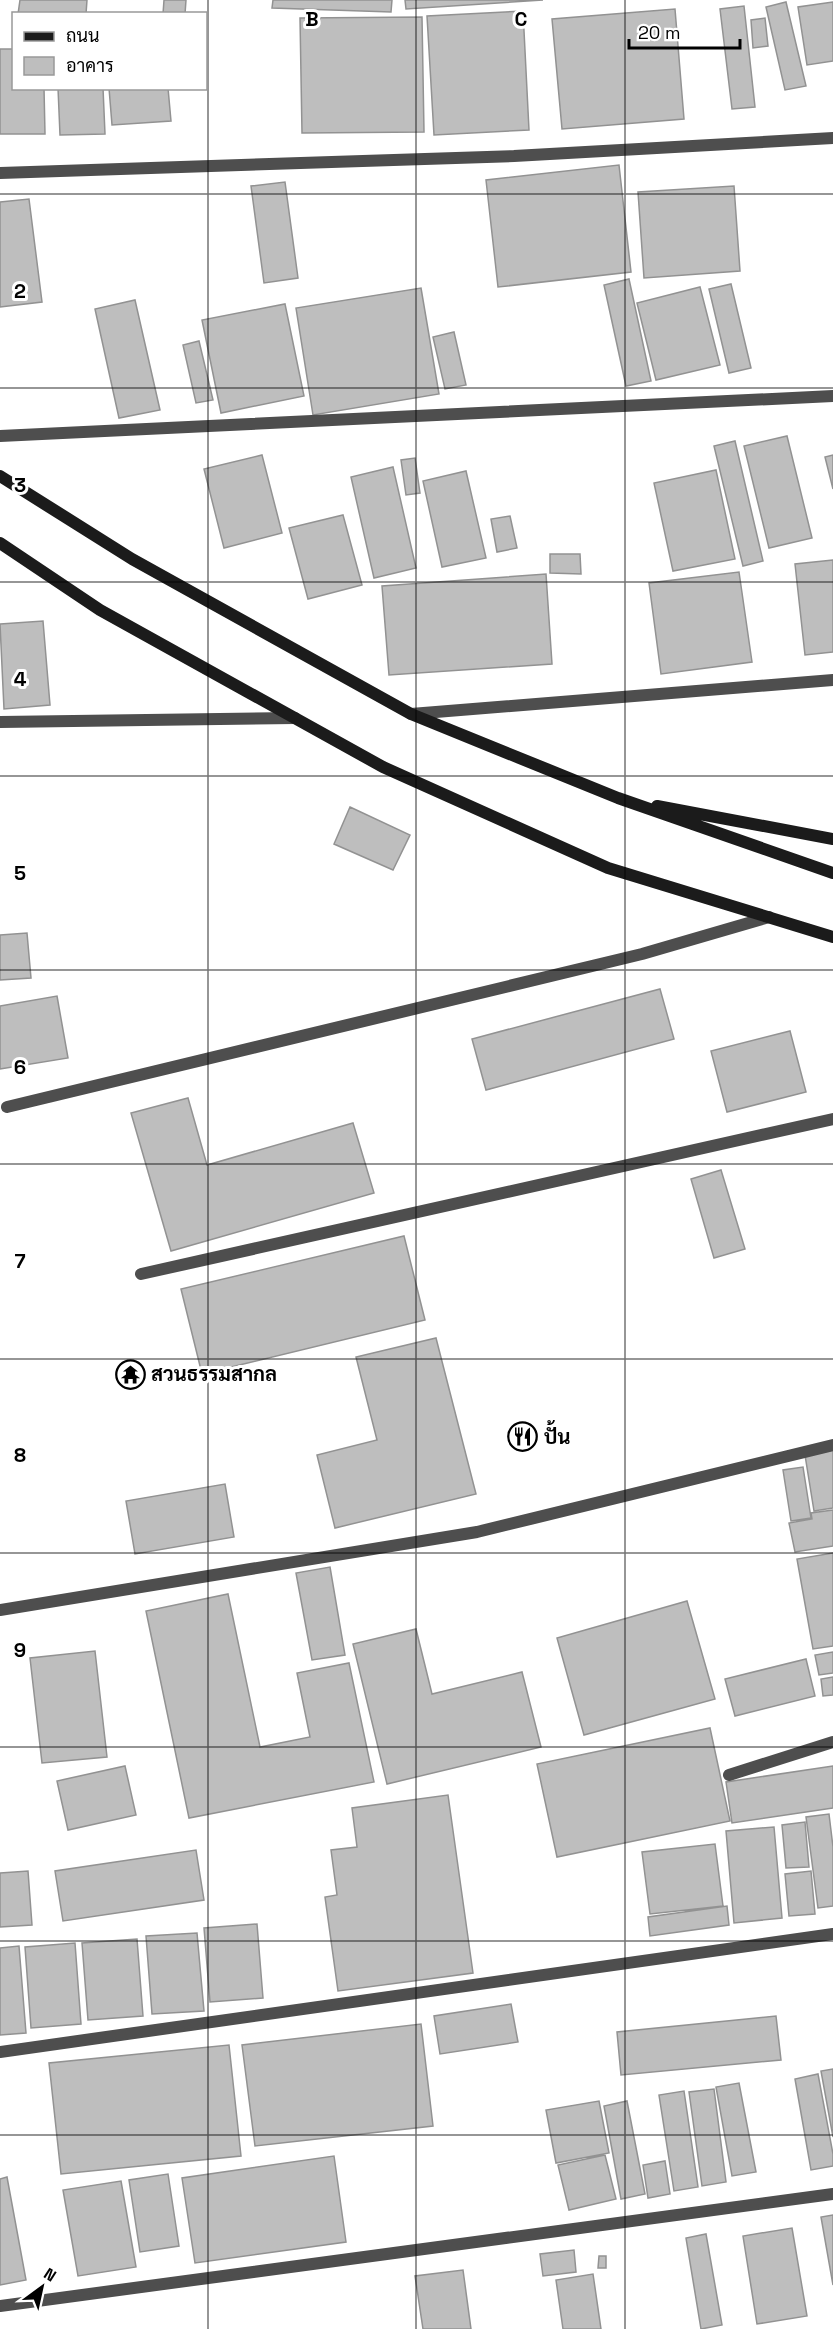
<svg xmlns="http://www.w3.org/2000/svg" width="833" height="2329" font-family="'Space Grotesk',Sarabun,sans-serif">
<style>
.building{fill:#bebebe;stroke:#929292;stroke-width:1.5}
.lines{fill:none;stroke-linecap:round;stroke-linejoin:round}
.minor{stroke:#4e4e4e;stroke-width:12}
.secondary{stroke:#1b1b1b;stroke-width:12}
.grid{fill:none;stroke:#000;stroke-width:1.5;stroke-opacity:0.55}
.labels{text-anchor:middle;stroke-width:6;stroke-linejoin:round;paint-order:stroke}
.poi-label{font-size:20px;font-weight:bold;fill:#000;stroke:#fff;text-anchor:start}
.grid-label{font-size:20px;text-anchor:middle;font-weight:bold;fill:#000;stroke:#fff;stroke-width:6;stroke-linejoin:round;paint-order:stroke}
</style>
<rect width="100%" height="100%" fill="#fff"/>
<path class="building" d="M20 0H87L86 14H18Z
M164 0H186L185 14H163Z
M273 0H392L391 12 272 8Z
M405 0H543L406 9Z
M786 2 806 86 785 90 766 7Z
M833 2V61L807 65 798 7Z
M744 6 755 107 732 109 720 9Z
M675 9 684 119 562 129 552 19Z
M523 11 529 130 434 135 427 16Z
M422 17 424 132 302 133 300 18Z
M765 18 768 46 753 48 751 20Z
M0 49H14V88H44L45 134H0Z
M58 88H103L105 134 60 135Z
M109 88H168L171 121 112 125Z
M619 165 631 272 498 287 486 180Z
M285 182 298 278 264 283 251 186Z
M734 186 740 271 644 278 638 192Z
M29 199 42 302 0 307V202Z
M629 279 651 381 626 386 604 285Z
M731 284 751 368 729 373 709 289Z
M700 287 720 365 656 380 637 303Z
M421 288 439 394 313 415 296 308Z
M135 300 160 410 119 418 95 309Z
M285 304 304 396 221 413 202 320Z
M454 332 466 385 445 389 433 337Z
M199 341 213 400 196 403 183 345Z
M787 436 812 538 769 548 744 446Z
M735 441 763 561 743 566 714 446Z
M262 455 282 533 224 548 204 469Z
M833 455V489L825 457Z
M415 458 420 493 406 495 401 460Z
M393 467 416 568 374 578 351 477Z
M716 470 735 559 673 571 654 483Z
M466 471 486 558 442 567 423 481Z
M343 515 362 585 308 599 289 528Z
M510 516 517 548 497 552 491 519Z
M550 554H580L581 574 550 573Z
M833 560V652L805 655 795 564Z
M739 572 752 662 661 674 649 583Z
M546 574 552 664 389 675 382 586Z
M43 621 50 705 4 709 0 624Z
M350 807 410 835 393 870 334 844Z
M27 933 31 978 0 980V935Z
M660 989 674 1039 486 1090 472 1039Z
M57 996 68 1058 0 1069V1006Z
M790 1031 806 1092 727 1112 711 1051Z
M188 1098 207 1165 353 1123 374 1193 171 1251 131 1113Z
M721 1170 745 1249 714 1258 691 1179Z
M404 1236 425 1320 202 1374 181 1289Z
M436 1338 476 1494 335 1528 317 1455 377 1440 356 1357Z
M833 1450V1508L814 1511 805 1455Z
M803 1467 811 1518 791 1521 783 1470Z
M225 1484 234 1537 135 1554 126 1501Z
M833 1510V1546L795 1552 789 1523 812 1519 811 1513Z
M833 1553V1646L813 1649 797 1559Z
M330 1567 345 1655 312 1660 296 1573Z
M228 1594 260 1747 310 1737 297 1673 349 1663 374 1782 189 1818 146 1611Z
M687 1601 715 1699 584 1735 557 1638Z
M416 1629 432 1694 522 1672 541 1747 387 1784 353 1644Z
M95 1651 107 1757 42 1763 30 1658Z
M833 1652V1673L819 1675 815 1655Z
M806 1659 815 1696 735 1716 725 1679Z
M833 1677V1695L823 1696 821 1679Z
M710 1728 730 1821 557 1857 537 1764Z
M125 1766 136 1815 68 1830 57 1781Z
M833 1766V1808L732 1823 726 1782Z
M448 1795 473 1973 338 1991 325 1897 337 1895 331 1850 357 1847 352 1808Z
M829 1814 833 1847V1906L818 1908 806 1817Z
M805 1822 809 1867 786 1868 782 1825Z
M774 1827 782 1918 734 1923 726 1831Z
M715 1844 723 1906 650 1914 642 1852Z
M196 1850 204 1900 63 1921 55 1871Z
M28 1871 32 1925 0 1927V1873Z
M811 1871 815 1914 789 1916 785 1874Z
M727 1906 729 1925 650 1936 648 1917Z
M257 1924 263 1998 210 2002 204 1928Z
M197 1933 204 2011 152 2014 146 1936Z
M137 1939 143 2016 88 2020 82 1943Z
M75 1943 81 2024 31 2028 25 1947Z
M19 1946 26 2033 0 2035V1948Z
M511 2004 518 2042 440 2054 434 2016Z
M776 2016 781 2060 621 2075 617 2032Z
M421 2024 433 2126 255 2146 242 2045Z
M229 2045 241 2156 61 2174 49 2063Z
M833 2069V2137L821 2071Z
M818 2074 833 2154V2166L811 2170 795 2079Z
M739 2083 756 2172 732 2176 716 2087Z
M714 2089 726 2182 702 2186 689 2092Z
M684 2091 698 2187 674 2191 659 2095Z
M599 2101 609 2153 556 2163 546 2110Z
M627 2101 645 2194 621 2199 604 2106Z
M605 2155 616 2199 569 2210 558 2165Z
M334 2156 346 2242 195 2263 182 2178Z
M665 2161 670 2194 648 2198 643 2165Z
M168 2174 179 2246 140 2252 129 2180Z
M7 2177 26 2280 0 2285V2179Z
M121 2181 136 2267 78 2276 63 2190Z
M833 2215V2285L821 2217Z
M792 2228 807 2316 757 2324 743 2236Z
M706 2234 722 2325 701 2329 686 2238Z
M574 2250 576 2272 543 2276 540 2254Z
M599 2256H606V2268H598Z
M463 2270 471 2329H423L415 2276Z
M593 2274 601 2329H563L556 2280Z"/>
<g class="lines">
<path class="minor" d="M0 173 514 156 833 138
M0 436 833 396
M411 714 833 680
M0 722 295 718
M7 1107 642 954 769 917
M141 1274 833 1119
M0 1610 477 1532 833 1445
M729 1775 833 1742
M0 2052 833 1934
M0 2306 833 2194"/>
<path class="secondary" d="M0 476 132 559 411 714 618 798 833 873
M0 543 100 610 383 767 608 868 833 937
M657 806 833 839"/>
</g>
<path class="grid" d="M208 0V2329M416 0V2329M625 0V2329M0 194H833M0 388H833M0 582H833M0 776H833M0 970H833M0 1164H833M0 1359H833M0 1553H833M0 1747H833M0 1941H833M0 2135H833"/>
<defs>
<symbol id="temple-ring" viewBox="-11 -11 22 22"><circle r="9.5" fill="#fff" stroke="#000" stroke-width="1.5"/><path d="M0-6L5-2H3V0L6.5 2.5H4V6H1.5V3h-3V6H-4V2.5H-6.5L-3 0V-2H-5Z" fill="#000"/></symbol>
<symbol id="restaurant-ring" viewBox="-11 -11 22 22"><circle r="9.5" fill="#fff" stroke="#000" stroke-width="1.5"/><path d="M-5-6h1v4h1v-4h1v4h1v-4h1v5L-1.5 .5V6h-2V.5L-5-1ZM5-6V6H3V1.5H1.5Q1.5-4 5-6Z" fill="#000"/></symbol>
</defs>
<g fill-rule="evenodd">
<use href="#temple-ring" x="114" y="1358" width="33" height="33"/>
<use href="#restaurant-ring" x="506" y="1420" width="33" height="33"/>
</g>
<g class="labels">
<g class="poi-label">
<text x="151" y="1381">สวนธรรมสากล</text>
<text x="544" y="1444">ปั้น</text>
</g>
</g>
<g class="grid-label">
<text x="312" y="26">B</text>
<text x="521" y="26">C</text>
<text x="20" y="298">2</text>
<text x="20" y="492">3</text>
<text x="20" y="686">4</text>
<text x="20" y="880">5</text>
<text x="20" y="1074">6</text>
<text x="20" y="1268">7</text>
<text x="20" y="1462">8</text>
<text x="20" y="1657">9</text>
</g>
<rect x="12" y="12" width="195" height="78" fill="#ffffff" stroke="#999999" stroke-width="1.5"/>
<rect x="24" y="32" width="30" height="9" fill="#1b1b1b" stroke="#999999" stroke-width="1.5"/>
<text x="66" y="42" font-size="18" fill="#000000">ถนน</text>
<rect x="24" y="57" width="30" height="18" fill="#bebebe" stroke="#999999" stroke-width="1.5"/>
<text x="66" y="72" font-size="18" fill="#000000">อาคาร</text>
<g transform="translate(42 2287) rotate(33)" stroke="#ffffff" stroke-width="4.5" paint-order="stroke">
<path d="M0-4.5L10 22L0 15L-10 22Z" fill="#000000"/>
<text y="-9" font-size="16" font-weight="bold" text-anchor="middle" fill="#000000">N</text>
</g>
<path d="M629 39v9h111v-9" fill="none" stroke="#000000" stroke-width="3"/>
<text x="638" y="39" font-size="18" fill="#000000" stroke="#ffffff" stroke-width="4.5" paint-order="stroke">20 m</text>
</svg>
